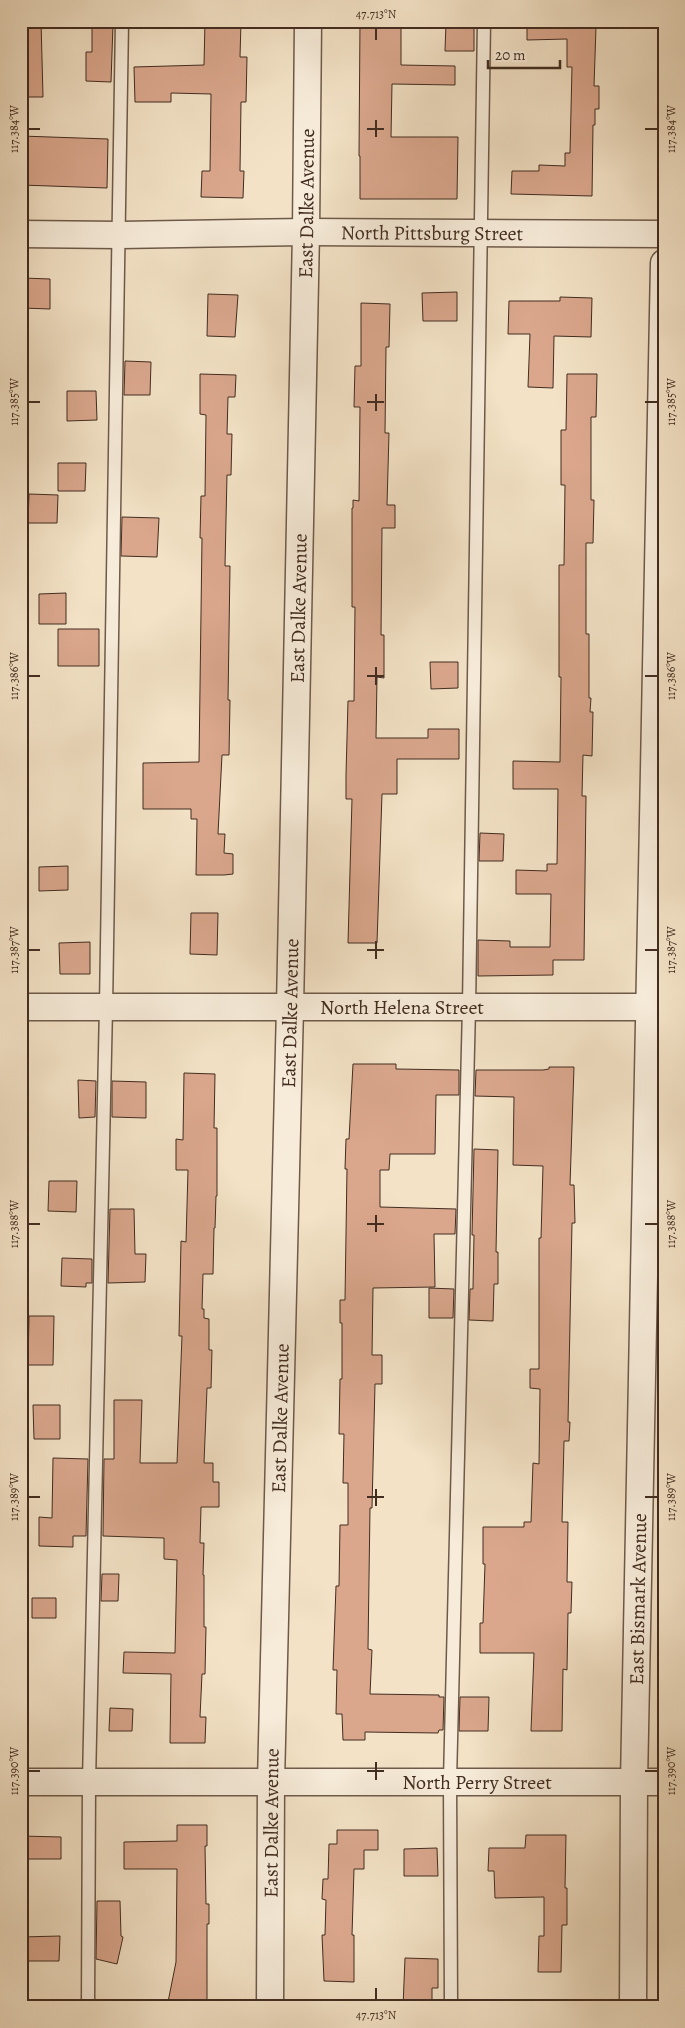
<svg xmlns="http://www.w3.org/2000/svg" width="685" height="2028" font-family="Alegreya,serif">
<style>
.building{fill:#daa78d;stroke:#422c20}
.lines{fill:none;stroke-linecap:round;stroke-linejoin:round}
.service-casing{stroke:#6e5a4a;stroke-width:15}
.minor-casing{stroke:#6e5a4a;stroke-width:29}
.service{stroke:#f7ecda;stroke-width:12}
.minor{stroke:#f7ecda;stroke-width:26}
.ticks{fill:none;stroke:#422c20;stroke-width:2}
.labels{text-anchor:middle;stroke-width:4.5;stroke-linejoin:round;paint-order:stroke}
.street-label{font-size:20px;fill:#422c20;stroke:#f7ecda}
.neatline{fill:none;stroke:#422c20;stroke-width:2}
.ticks-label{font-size:12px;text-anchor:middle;fill:#422c20}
</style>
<rect width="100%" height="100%" fill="#f3e2c6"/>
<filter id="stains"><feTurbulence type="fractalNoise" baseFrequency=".004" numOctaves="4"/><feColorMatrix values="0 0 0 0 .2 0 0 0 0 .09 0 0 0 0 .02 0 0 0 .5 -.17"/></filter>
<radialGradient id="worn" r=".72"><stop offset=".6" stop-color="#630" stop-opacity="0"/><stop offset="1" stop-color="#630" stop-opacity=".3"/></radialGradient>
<path class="building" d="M21 21H41L43 97H21Z
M205 21H241L240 57H247L246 102H241L240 171H244L243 198 201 197 202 171H210L211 94 171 93V102H135L134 67 204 65Z
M360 21 401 22V65L455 66V85L392 84 391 137H458L457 199H360V156H359Z
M527 21H585V27H596L594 86H599V109H595V125H593L592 196 511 194 512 171H539V165L565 166V153H570L572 67H567V39L527 40Z
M92 23 113 24 111 82 86 81V52H92Z
M446 23 474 24V51H445Z
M21 136 108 139 107 188 21 185Z
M23 278 50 279V309L22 308Z
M457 292V321H423L422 293Z
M208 294 238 295 235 337 207 336Z
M560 297 592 298 591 337 554 336 553 388 528 387 530 334H508L509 301H560Z
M361 303 390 304 389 347H386L385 433H389L387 505H395V528H382L381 635H384V678L377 677 376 738H428V729H459V759H397V794H382L377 943H348L352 799H346V775L348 701H354L355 607H352V508H353V500L359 501 360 407H354L355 366H361Z
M125 361 151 362 150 395H124Z
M200 374 236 375 235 397H228L227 434H232L231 475H227L225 566H230L228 700H230L229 755H222L218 834H225L224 853 233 854V874L224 875H196L197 819H191V809H143V763L199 762 202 538H200L201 496H205L206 415 200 414Z
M567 374H597L596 417H591V500H594L593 543H586V634H589V698H591L590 712H593L592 756 583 755 582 796H586L584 960H553V975L478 976V940L510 941V947H550L551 894H516V870L547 871V864H557L558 789H513V761L560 762 561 677H559V565H564L565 485H561V430H566Z
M67 391H96L97 420 67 421Z
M58 463H86L85 491H58Z
M29 494 58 495 57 523H28Z
M122 517 159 518 157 557 121 556Z
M66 593V624H39V594Z
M58 629H99V666H58Z
M430 662H458V688L431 689Z
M480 833 504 834 503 861H479Z
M68 866V890L39 891V867Z
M191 913H218L217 955 190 954Z
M90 942V974H60L59 943Z
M353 1064H396V1069L459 1070V1095H436L435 1154H390L389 1170H380V1207L456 1209 455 1234H434L435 1287 373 1288 372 1355H382V1384H375L372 1508H370L368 1649 372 1650 370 1694 439 1695V1697H444L443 1730H439L438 1733 365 1732V1740H343L342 1714H336L337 1670H333L336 1586H339L340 1525H348V1483H343L344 1434H339L340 1379H342V1323H340V1300H345L347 1169H345L346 1139H349Z
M549 1067H574L570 1185H574L575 1223H572L568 1422H570L569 1441H564L562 1522H568L567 1582H572L571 1613H568L567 1670 563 1669 562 1731H531L534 1653H480V1623H483L485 1564H483V1527H524V1522H531L533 1463 539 1464 540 1389 530 1388V1369H539V1238H541L543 1166 513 1165 514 1097 475 1096 476 1070H543L549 1069Z
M184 1073 215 1074 214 1128H217V1196H216L215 1228H214L213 1274H203L202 1309H204V1318L209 1319V1350H212L211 1388H207L204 1463H213V1482H219V1507H201L200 1543H204L203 1575H204V1627H206L205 1674H202L200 1717H206L205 1743H170L171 1674 123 1673 124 1652 175 1653 177 1560 164 1559V1538L103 1536 104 1459H114V1400H142L140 1463H177L182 1336H179L181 1241 186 1242 188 1170H176V1139L183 1140Z
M78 1080 96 1081 95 1117 79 1118Z
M112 1081 146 1082V1118L112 1117Z
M474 1149 498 1150 496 1252H498V1284H494L493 1321 469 1320 470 1289H473L474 1235H472Z
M49 1181H77L76 1212 48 1211Z
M110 1209H134L135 1254H146L145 1282 108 1283Z
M62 1258 92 1259V1283H86V1287L61 1286Z
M429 1288 454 1289 453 1318H429Z
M29 1316H54L53 1365H28Z
M33 1405H60V1439H34Z
M53 1458 88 1459 86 1536H73V1547L39 1546V1517L52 1518Z
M102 1574H119L118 1601H101Z
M32 1598H56V1618H32Z
M460 1697H489L488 1731H459Z
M110 1708 133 1709 132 1731H109Z
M177 1825H207V1846H205L206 1904H209V1924H207V2007H167L176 1962 177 1869H124V1842L177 1841Z
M337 1830H378V1850H364V1869H354L352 1935H354V1982L324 1981 322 1935H325L326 1900 322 1899 323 1879H328L329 1844H337Z
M526 1835H566L565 1888H567V1925H562L561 1972H538L539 1936H544V1897L495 1898 494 1871H488L489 1848H525Z
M21 1836 61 1837V1859H21Z
M437 1848 438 1876H404V1849Z
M97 1901H120L121 1936 123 1937 117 1964 96 1959Z
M60 1936 59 1961H21V1937Z
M405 1958 438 1959V1988H432V2007H403Z"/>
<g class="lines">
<defs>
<path id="service" d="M88 2007 89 1782 106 1007 122 21
M451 2007 450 1781 469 1007 484 21"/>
<g id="minor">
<path id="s1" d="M21 234 120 235 306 232 664 234"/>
<path id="s2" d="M21 1007H664"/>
<path id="s3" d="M21 1782H664"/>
<path id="s4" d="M270 2007 271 1782 290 1007 306 232 308 21"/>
<path id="s5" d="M633 2007 634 1782 664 263"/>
</g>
</defs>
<use href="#service" class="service-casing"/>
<use href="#minor" class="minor-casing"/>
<use href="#service" class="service"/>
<use href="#minor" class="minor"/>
</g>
<path class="ticks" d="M376 28V40M376 120V137M28 129H40M367 129H384M645 129H658M376 394V411M28 402H40M367 402H384M645 402H658M376 667V685M28 676H40M367 676H384M645 676H658M376 941V959M28 950H40M367 950H384M645 950H658M376 1215V1232M28 1224H40M367 1224H384M645 1224H658M376 1489V1506M28 1497H40M367 1497H384M645 1497H658M376 1762V1780M28 1771H40M367 1771H384M645 1771H658M376 1988V2000"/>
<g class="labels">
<g class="street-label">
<text dy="7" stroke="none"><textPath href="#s4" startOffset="1804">East Dalke Avenue</textPath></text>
<text dy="7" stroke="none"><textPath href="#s1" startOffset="411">North Pittsburg Street</textPath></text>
<text dy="7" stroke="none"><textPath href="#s4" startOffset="1399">East Dalke Avenue</textPath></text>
<text dy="7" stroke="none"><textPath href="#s2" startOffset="381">North Helena Street</textPath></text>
<text dy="7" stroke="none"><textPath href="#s4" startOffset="994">East Dalke Avenue</textPath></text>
<text dy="7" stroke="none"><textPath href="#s4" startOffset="589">East Dalke Avenue</textPath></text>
<text dy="7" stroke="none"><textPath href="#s5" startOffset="408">East Bismark Avenue</textPath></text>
<text dy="7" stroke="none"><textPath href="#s3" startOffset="456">North Perry Street</textPath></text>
<text dy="7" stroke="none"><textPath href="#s4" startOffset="184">East Dalke Avenue</textPath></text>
</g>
</g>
<rect width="685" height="2028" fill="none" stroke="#f3e2c6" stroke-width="55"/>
<path d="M488 60v8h72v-8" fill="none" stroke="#422c20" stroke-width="2.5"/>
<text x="495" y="60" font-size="15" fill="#422c20" stroke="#f7ecda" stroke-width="4" paint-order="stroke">20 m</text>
<rect x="28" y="28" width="630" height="1972" class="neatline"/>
<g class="ticks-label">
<text x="376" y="18">47.713°N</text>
<text transform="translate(671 129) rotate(-90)" y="4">117.384°W</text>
<text transform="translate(14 129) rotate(-90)" y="4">117.384°W</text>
<text transform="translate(671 402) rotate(-90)" y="4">117.385°W</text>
<text transform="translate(14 402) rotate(-90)" y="4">117.385°W</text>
<text transform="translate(671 676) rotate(-90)" y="4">117.386°W</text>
<text transform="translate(14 676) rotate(-90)" y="4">117.386°W</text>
<text transform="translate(671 950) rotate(-90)" y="4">117.387°W</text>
<text transform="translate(14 950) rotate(-90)" y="4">117.387°W</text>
<text transform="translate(671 1224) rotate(-90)" y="4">117.388°W</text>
<text transform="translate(14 1224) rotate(-90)" y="4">117.388°W</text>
<text transform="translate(14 1497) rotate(-90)" y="4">117.389°W</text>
<text transform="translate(671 1497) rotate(-90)" y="4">117.389°W</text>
<text transform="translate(671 1771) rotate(-90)" y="4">117.390°W</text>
<text transform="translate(14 1771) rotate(-90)" y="4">117.390°W</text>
<text x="376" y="2019">47.713°N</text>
</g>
<rect width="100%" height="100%" filter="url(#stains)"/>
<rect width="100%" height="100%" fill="url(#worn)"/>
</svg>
